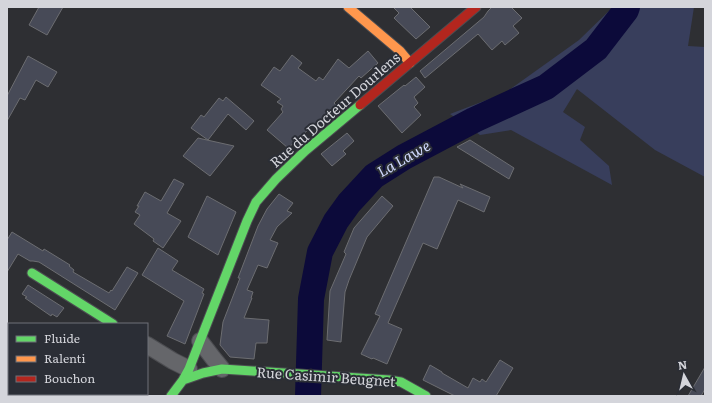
<svg xmlns="http://www.w3.org/2000/svg" width="712" height="403" font-family="Literata,serif">
<style>
.green{fill:#383e5c}
.lines{fill:none;stroke-linecap:round;stroke-linejoin:round}
.river{stroke:#0c0a3a;stroke-width:26}
.building{fill:#474a57;stroke:#6c6d71}
.street-casing{stroke:#4c4d51;stroke-width:18}
.fast-casing{stroke:#4c4d51;stroke-width:11}
.slow-casing{stroke:#4c4d51;stroke-width:11}
.jam-casing{stroke:#4c4d51;stroke-width:11}
.street{stroke:#65666a;stroke-width:16}
.fast{stroke:#63d668;stroke-width:9}
.slow{stroke:#ff974d;stroke-width:9}
.jam{stroke:#b3261e;stroke-width:9}
.labels{text-anchor:middle;stroke-width:4;stroke-linejoin:round;paint-order:stroke}
.street-label{font-size:14px;fill:#d4d5db;stroke:#2b2e36}
.water-label{font-size:15px;font-style:italic;fill:#cfd8fc;stroke:#2b2e36}
</style>
<rect width="100%" height="100%" fill="#2e2f33"/>
<path class="green" d="M613 7H694L688 46 705 47V177L655 150 577 89 563 112 585 127 580 140 609 166 612 185 511 130 480 135 450 114 505 93 579 40Z"/>
<g class="lines">
<path class="river" d="M308 396 311 299 320 252 336 221 349 203 374 176 404 157 474 120 546 87 596 49 626 10 627 7"/>
</g>
<path class="building" d="M39 7H63L47 35 29 25Z
M393 7H410L430 27 416 39 394 18 399 13Z
M492 7H511L522 18 513 26 519 33 505 45 502 41 492 50 478 34 425 78 420 71 484 17 488 11Z
M368 51 378 63 361 78 359 76 334 103 337 106 308 130 288 148 267 130 283 112 281 109 283 106 277 102 281 99 261 85 274 67 280 71 292 55 302 63 298 68 316 81 319 77 323 80 338 59 349 68Z
M28 56 57 72 48 87 36 80 25 100 20 98 7 121V96Z
M416 77 425 87 414 97 418 103 414 107 421 115 402 133 378 106 404 85 405 86Z
M226 97 246 114 254 121 246 130 228 114 208 140 191 128 201 115 204 117 219 98 223 101Z
M347 133 354 141 343 151 346 154 332 166 321 154Z
M198 138 234 146 210 176 183 156Z
M470 140 514 168 509 179 457 147Z
M434 177H439L463 188 460 184 490 197 484 212 458 200 437 249 423 243 388 323 402 329 387 364 373 358 372 359 361 354 380 316 375 314Z
M174 179 184 184 167 213 181 221 163 248 153 241 154 239 134 224 140 215 135 212 139 206H137L145 192 161 201Z
M279 194 293 203 287 211 292 213 277 227 270 240 278 243 267 268 258 265 247 290 253 292 251 298H252L244 318 269 320 267 343H256L254 359 230 357 220 345 223 322 240 278H238L258 226 267 209Z
M207 196 236 212 218 255 188 237Z
M382 196 393 206 367 237 349 280 345 292 341 342 327 340 330 291 346 254 344 252 354 228Z
M12 232 43 251 44 249 70 265 69 266 74 270 73 272 109 293 111 290 112 291 127 267 138 273 115 310 39 262 33 261H30L18 254 7 272V240Z
M158 248 178 261 172 270 204 289 202 293 204 294 185 344 167 336 184 301 142 275Z
M28 285 64 308 57 317 52 314 51 316 25 298 27 297 22 294Z
M500 360 513 368 496 396H455L423 380 430 365 442 372V373L468 388 473 378 480 382 482 379 486 382Z
M705 367V389L701 396H688Z"/>
<g class="lines">
<defs>
<path id="street" d="M200 341 213 358 222 369
M147 345 173 361 189 369"/>
<path id="fast" d="M32 273 113 324
M183 380 203 373 222 369 389 380 401 382 426 396
M171 396 183 380 189 369 247 221 256 202 276 179 305 151 360 105"/>
<path id="slow" d="M348 7 400 51 410 63"/>
<path id="jam" d="M360 105 476 7"/>
</defs>
<use href="#street" class="street-casing"/>
<use href="#fast" class="fast-casing"/>
<use href="#slow" class="slow-casing"/>
<use href="#jam" class="jam-casing"/>
<use href="#street" class="street"/>
<use href="#fast" class="fast"/>
<use href="#slow" class="slow"/>
<use href="#jam" class="jam"/>
</g>
<g class="labels">
<g class="street-label">
<text transform="translate(335 110) rotate(-41)" y="5">Rue du Docteur Dourlens</text>
<text transform="translate(326 377) rotate(4)" y="5">Rue Casimir Beugnet</text>
</g>
<g class="water-label">
<text transform="translate(404 159) rotate(-30)" y="5">La Lawe</text>
</g>
</g>
<rect width="712" height="403" fill="none" stroke="#d4d5db" stroke-width="16"/>
<rect x="8" y="323" width="140" height="72" fill="#2b2e36" stroke="#6f7178"/>
<rect x="16" y="336" width="20" height="6" fill="#63d668" stroke="#6f7178"/>
<text x="44" y="343" font-size="12" fill="#d4d5db">Fluide</text>
<rect x="16" y="356" width="20" height="6" fill="#ff974d" stroke="#6f7178"/>
<text x="44" y="363" font-size="12" fill="#d4d5db">Ralenti</text>
<rect x="16" y="376" width="20" height="6" fill="#b3261e" stroke="#6f7178"/>
<text x="44" y="383" font-size="12" fill="#d4d5db">Bouchon</text>
<g transform="translate(684 375) rotate(352)" stroke="#2b2e36" stroke-width="3" paint-order="stroke">
<path d="M0-3L7 15L0 10L-7 15Z" fill="#d4d5db"/>
<text y="-6" font-size="11" font-weight="bold" text-anchor="middle" fill="#d4d5db">N</text>
</g>
</svg>
